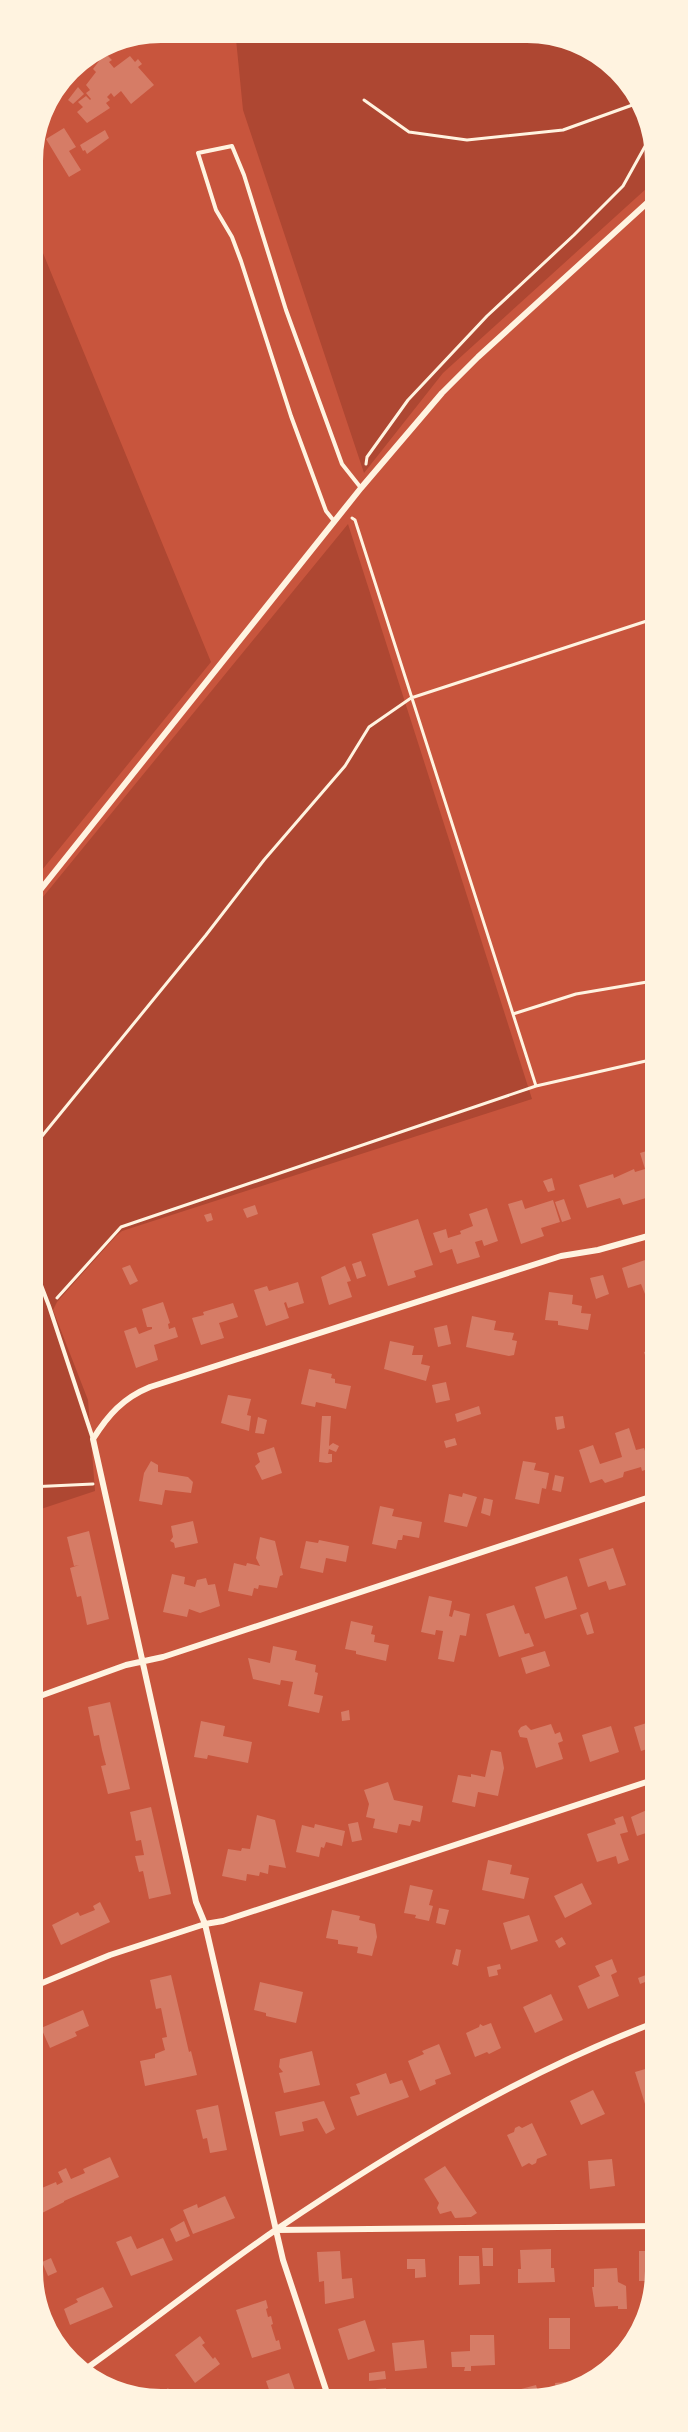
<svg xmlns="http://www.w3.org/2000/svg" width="688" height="2432" font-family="'Fira Sans',sans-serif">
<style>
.green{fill:#ae4732}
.water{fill:#8f3625}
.building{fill:#d67c66}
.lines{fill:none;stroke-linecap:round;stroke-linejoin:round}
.path{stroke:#fff3e0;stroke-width:3}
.service{stroke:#fff3e0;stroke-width:4}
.minor{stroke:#fff3e0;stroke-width:6}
.rim{fill:none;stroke:#fff3e0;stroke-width:8}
</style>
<rect width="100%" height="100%" fill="#c8553d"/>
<path class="green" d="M235 29 321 30 364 39 504 38 533 31H553L621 68 658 143V178L443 373 364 473 243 110Z
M29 219 211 662 29 886Z
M348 524 532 1099 122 1231 116 1236 57 1302 53 1310 88 1400 95 1491 29 1513V914Z"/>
<path class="water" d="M321 30 533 31 504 38 364 39Z"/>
<path class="building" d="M105 53 112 60 109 62 114 68 130 56 135 62 138 59 142 64 138 67 154 85 131 104 121 91 114 97 111 93 107 97 110 100 106 103 110 108 87 123 77 112 83 107 78 102 86 96 90 100 91 99 86 93 90 90 86 85 96 72 93 69Z
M78 87 84 94 73 104 68 100Z
M64 128 76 147 69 151 81 170 69 177 46 139Z
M105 130 109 138 87 154 85 150 83 151 80 145Z
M653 1149 659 1167V1194L623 1205 620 1198 587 1208 579 1185 613 1174 614 1178 634 1169 635 1172 645 1169 640 1153Z
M552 1178 555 1190 548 1192 543 1181Z
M564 1199 571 1219 562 1222 555 1202Z
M522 1200 525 1209 553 1200 560 1222 541 1228 544 1236 521 1244 508 1204Z
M255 1205 258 1214 247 1218 243 1209Z
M487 1208 498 1241 484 1246 482 1240 475 1242 480 1257 457 1264 452 1249 440 1253 433 1233 446 1229 448 1238 461 1234 460 1231 473 1226 469 1214Z
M211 1213 213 1220 207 1222 204 1215Z
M418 1219 433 1265 414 1271 416 1277 388 1286 372 1234Z
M648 1259 659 1290 645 1294 641 1284 628 1288 622 1268Z
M361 1261 366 1276 357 1279 352 1264Z
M130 1265 138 1281 130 1285 122 1268Z
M345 1266 351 1281 347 1282 352 1297 329 1305 321 1277Z
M603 1275 609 1294 596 1299 590 1278Z
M298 1282 304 1303 288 1308 286 1302 284 1303 289 1318 266 1326 254 1290 267 1286 269 1291Z
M549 1292 573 1295 572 1304 582 1306 581 1313 591 1314 588 1330 558 1325V1321L545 1320Z
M163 1302 170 1323 168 1324 169 1329 175 1327 178 1337 154 1345 158 1360 136 1368 124 1331 136 1327 139 1334 152 1329V1327H147L142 1309Z
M233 1303 238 1317 219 1323 224 1338 201 1345 192 1318 204 1315 203 1312Z
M472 1316 496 1321 494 1330 514 1333 512 1340 517 1341 514 1355 509 1356 466 1347Z
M447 1325 451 1344 438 1347 434 1328Z
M390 1341 414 1346 412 1355H423L421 1364 430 1366 426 1381 384 1369Z
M659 1348V1381L654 1383 644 1352Z
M309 1369 332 1374 331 1378 335 1379V1383L351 1386 346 1409 316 1402 315 1407 301 1404Z
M446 1382 450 1400 436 1403 432 1385Z
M228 1395 251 1399 247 1415 251 1416 249 1431 221 1423Z
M479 1406 481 1414 457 1422 455 1414Z
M322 1416H331L329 1446 333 1443 339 1446 336 1452 329 1449 328 1454H332V1462L327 1463 319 1462Z
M563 1416 565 1428 557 1430 555 1417Z
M258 1417 267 1420 264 1434 255 1433Z
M629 1428 636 1450 644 1448 651 1468 642 1471 641 1467 624 1472 623 1477 605 1483 602 1479 590 1483 579 1450 593 1445 600 1464 622 1457 615 1433Z
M455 1438 457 1445 446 1448 444 1441Z
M274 1447 282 1473 262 1480 255 1466 260 1462 257 1453Z
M151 1461 158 1465V1472L188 1477 193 1482 191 1493 165 1490 162 1505 139 1501 144 1473Z
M523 1461 536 1463 534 1470 549 1473 546 1489 542 1488 539 1504 515 1499Z
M555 1475 564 1477 561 1492 552 1490Z
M463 1493 477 1497 467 1527 444 1522 449 1494 462 1497Z
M484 1498 493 1500 490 1516 481 1513Z
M380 1506 394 1509 392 1516 422 1522 419 1538 403 1535 402 1540H398L396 1549 372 1544Z
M193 1521 198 1543 175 1548 174 1543 170 1541 173 1537 171 1526Z
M89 1531 109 1619 87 1625 81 1596 77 1597 70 1568 79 1565 74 1566 67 1537Z
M260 1537 275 1541 283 1575 280 1576 277 1588 259 1585 258 1589 254 1588 252 1596 228 1591 234 1563 246 1566 247 1563 260 1566 256 1558Z
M319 1540 349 1546 346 1562 326 1558 323 1573 300 1568 306 1541 318 1543Z
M613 1548 626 1585 609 1590 606 1581 588 1587 579 1559Z
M659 1573V1603L657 1604 654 1595 650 1596 647 1588 651 1587 648 1577Z
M172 1574 185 1577 184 1584 195 1587 197 1580 206 1578 208 1585 215 1584 220 1606 200 1613 189 1609 187 1617 163 1612Z
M567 1576 577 1609 545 1619 535 1587Z
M429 1596 452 1601 449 1616 452 1617 454 1610 470 1614 466 1636 460 1635 454 1662 438 1659 443 1631 436 1630 435 1635 421 1632Z
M514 1605 525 1634 529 1633 534 1646 499 1657 486 1614Z
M588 1612 594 1633 587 1635 580 1615Z
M351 1621 373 1626 371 1634 375 1635 374 1642 389 1645 386 1661 356 1654V1651L345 1649Z
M273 1646 297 1651 295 1660 316 1665 315 1672 318 1673 314 1694 323 1696 319 1713 288 1706 293 1682 281 1680 280 1685 253 1679 248 1658 270 1663Z
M545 1651 550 1666 526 1674 521 1658Z
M110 1702 130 1789 108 1794 101 1766 106 1765 102 1750 99 1735 94 1736 88 1707Z
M659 1705V1745L641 1751 634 1727 653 1721 649 1708Z
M349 1710 350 1720 342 1721 341 1712Z
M201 1721 225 1726 223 1736 252 1742 248 1763 208 1755 207 1759 194 1757Z
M551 1724 555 1734 560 1732 563 1741 558 1743 563 1759 536 1768 527 1738 520 1737 518 1731 521 1727 526 1725 531 1730Z
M611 1726 619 1752 590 1762 582 1735Z
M491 1750 501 1752 504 1768 498 1796 478 1792 475 1807 452 1802 458 1775 471 1777V1774L485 1777Z
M29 1771 39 1795 29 1799Z
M388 1782 394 1800 423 1806 420 1822 412 1820 410 1826 399 1824 397 1833 373 1828 375 1819 366 1817 369 1804 364 1790Z
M656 1806 659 1811 658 1846 655 1834 650 1836 649 1832 637 1836 631 1817Z
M151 1807 171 1894 149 1899 143 1871 139 1872 135 1856 144 1855 141 1840 136 1841 130 1812Z
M257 1815 275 1820 286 1868 269 1865 268 1874 260 1872 259 1876 247 1874 246 1881 222 1876 228 1849 241 1851 242 1848 250 1849Z
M623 1816 628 1832 620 1834 629 1860 618 1864 616 1856 597 1862 587 1834 616 1824 614 1819Z
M358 1822 362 1840 352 1842 348 1824Z
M315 1824 345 1831 342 1846 326 1842 324 1848 321 1847 319 1857 296 1852 302 1825 314 1828Z
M488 1860 512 1865 510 1874 529 1878 524 1899 482 1890Z
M582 1883 592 1904 565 1918 554 1896Z
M410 1885 433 1890 429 1905 433 1906 429 1921 415 1918 416 1915 404 1913Z
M659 1895V1901L655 1903 652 1897Z
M30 1902 38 1919 30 1923Z
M100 1902 110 1922 61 1945 52 1925 78 1912 80 1916 95 1910 93 1906Z
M439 1908 449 1910 445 1925 436 1923Z
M332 1910 360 1916 359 1920 375 1924 377 1937 372 1956 357 1953 358 1947 338 1944V1940L326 1938Z
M529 1915 538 1941 511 1950 503 1923Z
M562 1937 566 1944 559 1948 555 1941Z
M456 1949 461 1950 458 1966 452 1964Z
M612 1959 617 1972 611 1975 619 1996 588 2009 578 1986 600 1976 595 1966Z
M500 1964 501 1969 497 1970 498 1975 489 1977 487 1967Z
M651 1973 653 1979 640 1984 638 1978Z
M171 1975 189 2052 191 2051 197 2075 145 2086 140 2061 155 2058V2054L165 2050 162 2038 167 2037 161 2008 156 2009 150 1980Z
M260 1982 303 1992 296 2023 266 2016V2013L254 2010Z
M551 1994 563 2020 535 2033 523 2007Z
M83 2010 89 2026 75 2032 77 2036 50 2048 41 2028Z
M491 2023 501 2048 489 2054 487 2052 475 2057 466 2033 479 2027 480 2024 483 2026Z
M439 2044 451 2074 435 2080 436 2084 420 2091 408 2061 424 2054 422 2051Z
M312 2051 320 2085 284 2093 279 2073 283 2072 279 2067 280 2059Z
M30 2053 43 2082 30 2088Z
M659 2065V2100L645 2104 635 2072Z
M386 2073 390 2084 402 2080 409 2097 357 2116 350 2097 360 2094 356 2084Z
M593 2090 605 2114 581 2125 570 2101Z
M324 2101 335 2129 326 2134 317 2118 302 2122 304 2131 280 2136 275 2112Z
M218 2105 227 2150 210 2153 207 2138 203 2139 196 2110Z
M532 2123 547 2155 537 2159 536 2163 532 2165 529 2163 522 2167 507 2135 514 2132 515 2128 519 2126 522 2128Z
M110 2157 119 2177 64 2201V2202L30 2219V2193L56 2182 57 2185 63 2182 58 2172 66 2168 71 2179 85 2173 83 2169Z
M659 2158V2181L649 2165Z
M612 2159 615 2186 590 2189 588 2161Z
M445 2166 477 2213 471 2217 455 2218 451 2211 440 2214 437 2208 439 2203 424 2179Z
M225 2196 235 2218 193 2234 183 2210 197 2204 198 2208Z
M184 2221 190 2236 176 2242 170 2229Z
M131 2236 137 2249 163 2238 173 2260 131 2276 116 2242Z
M482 2248H493V2266H483Z
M551 2249V2268H554L555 2282 518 2283V2269H521L520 2250Z
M340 2251 342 2279 352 2278 354 2298 325 2304 324 2281 319 2282 317 2252Z
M639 2251H659V2281H639Z
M459 2256H479L480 2284 459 2285Z
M51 2258 57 2272 48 2276 42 2262Z
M407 2259H425L426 2277 415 2278V2269H407Z
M617 2268 618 2282 626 2286 627 2309H618V2306L595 2307 592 2287H594V2269Z
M103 2287 113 2307 70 2325 64 2309 78 2302 76 2299Z
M266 2300 268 2308 266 2309 268 2317 271 2316 273 2324 271 2325 276 2341 279 2340 281 2349 252 2358 236 2310Z
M549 2318H570V2349H549Z
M365 2320 375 2351 348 2360 338 2329Z
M470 2335H494L495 2365 471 2366V2371H464L465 2367H452L451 2352 470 2351Z
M200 2336 205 2343 202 2345 213 2359 215 2357 220 2364 195 2383 175 2355Z
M424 2340 427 2368 395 2371 392 2343Z
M385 2371 386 2379 369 2381V2373Z
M289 2373 298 2399 291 2401H273L266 2381Z
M565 2382 567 2395 557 2398 555 2383Z
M536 2385 541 2402H513L510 2392Z
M138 2388 147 2401H135L127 2396Z
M168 2388 178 2401H158L156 2397Z
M386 2388 387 2396 393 2395V2402H369L368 2398H366L365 2390Z"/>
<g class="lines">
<path class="path" d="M364 100 409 132 467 140 563 130 638 103
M366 464 367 457 408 400 487 316 574 235 623 186 653 132
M352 518 355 520 536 1086
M513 1014 576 994 659 980
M29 1152 206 935 264 860 345 766 369 727 411 698 659 617
M57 1298 121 1227 536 1086 659 1058
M29 1319 40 1312
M29 1487 93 1484"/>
<path class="service" d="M334 521 326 511 291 416 241 261 232 237 216 210 198 153 232 146 244 175 286 310 342 464 361 488
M29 1254 49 1306 93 1439"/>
<path class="minor" d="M29 904 361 488 442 393 478 357 658 193
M29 1700 126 1665 163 1657 659 1494
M30 1988 110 1955 205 1924 223 1921 659 1778
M276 2230 659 2226
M83 2371C148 2325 211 2274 277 2229 397 2148 523 2072 659 2021
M330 2402 283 2260 276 2230 205 1924 196 1902 93 1439C108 1415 123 1398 150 1387L561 1256 598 1250 659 1233"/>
</g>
<path d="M0 0H688V2432H0ZM161 39H527A122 122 0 0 1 649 161V2271A122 122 0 0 1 527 2393H161A122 122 0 0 1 39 2271V161A122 122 0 0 1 161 39Z" fill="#fff3e0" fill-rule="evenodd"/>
<path class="rim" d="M161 39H527A122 122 0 0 1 649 161V2271A122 122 0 0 1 527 2393H161A122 122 0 0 1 39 2271V161A122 122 0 0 1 161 39Z"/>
</svg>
